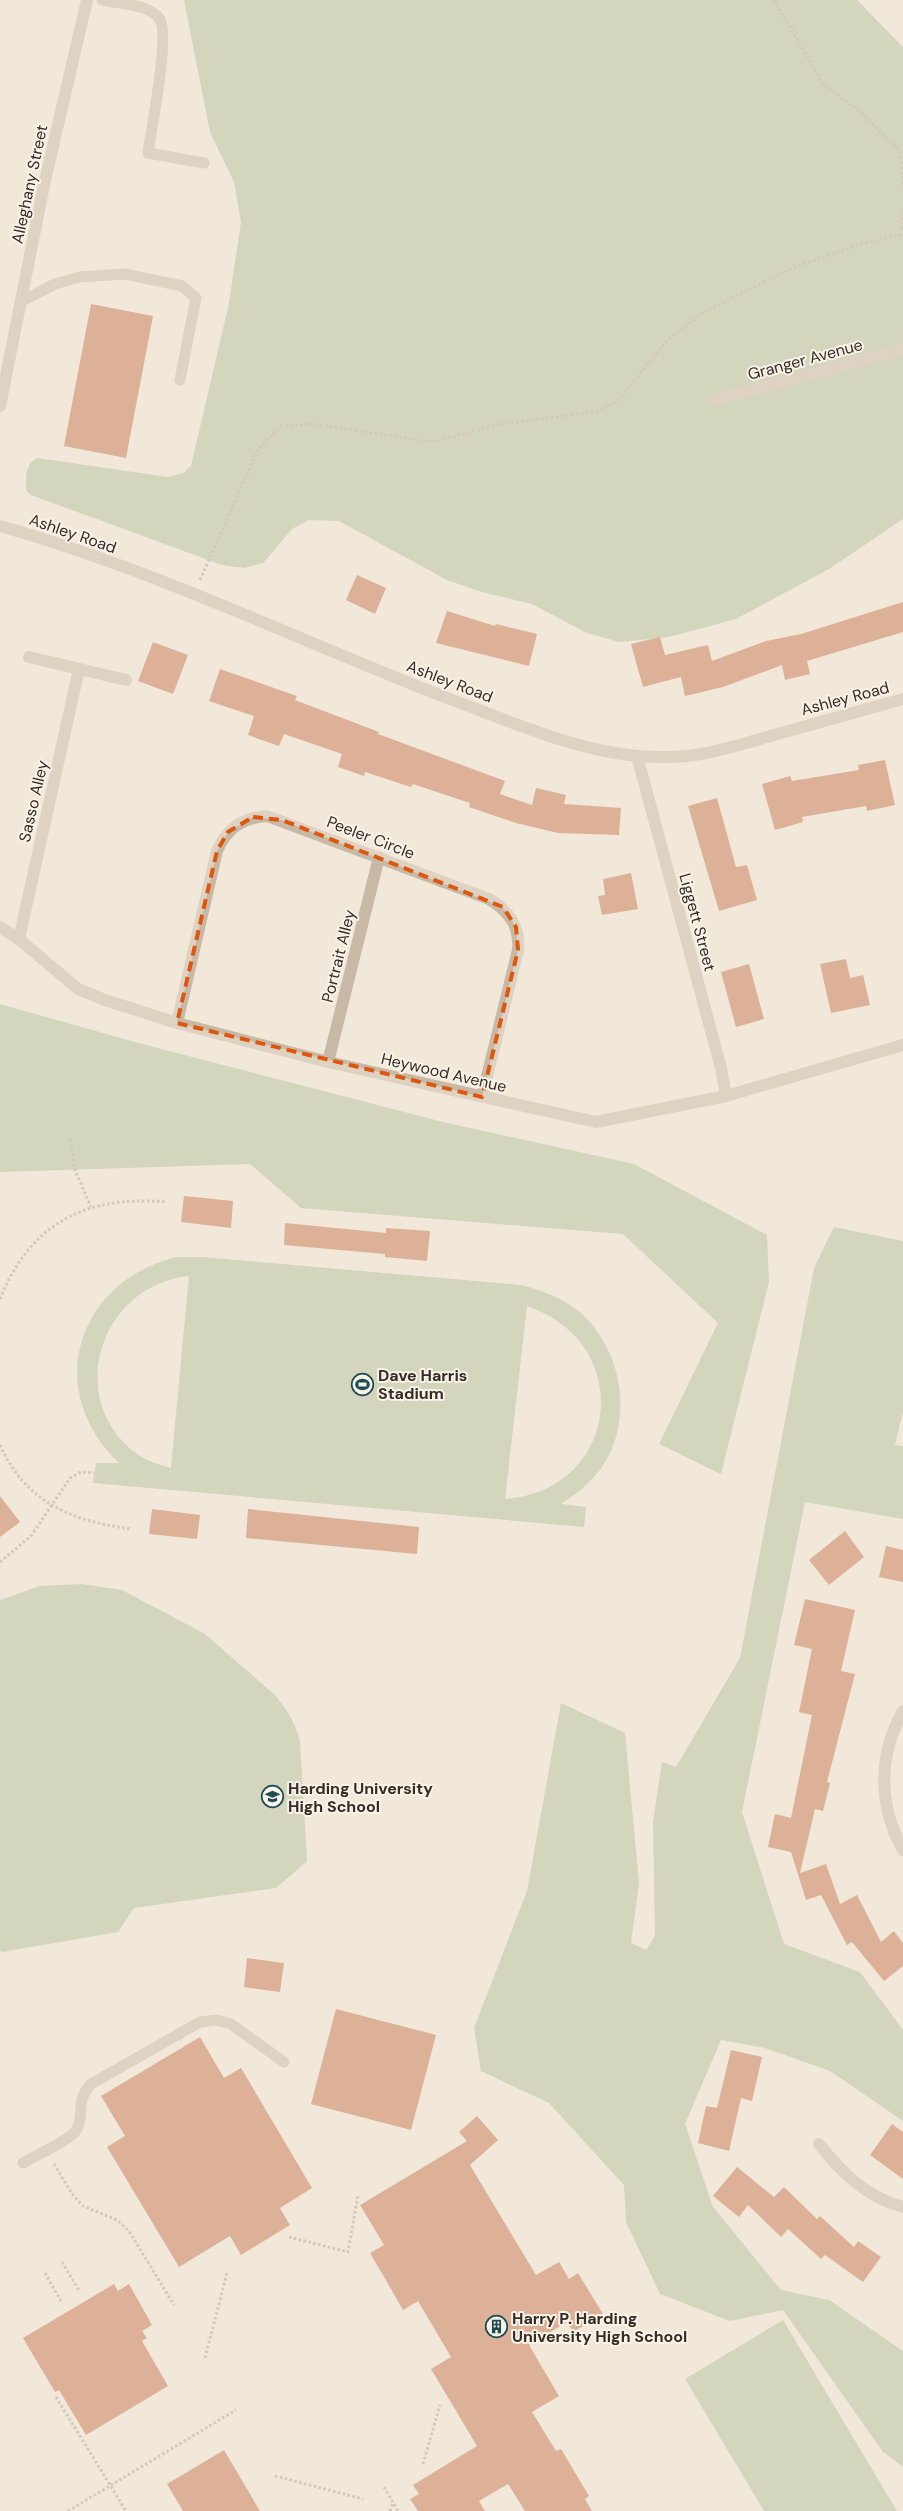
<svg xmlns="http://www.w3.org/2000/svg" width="903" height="2511" font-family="'DM Sans',sans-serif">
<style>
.green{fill:#afbf9a;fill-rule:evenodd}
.building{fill:#c37046}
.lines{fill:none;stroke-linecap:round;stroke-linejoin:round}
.path{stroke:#b4a390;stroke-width:3;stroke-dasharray:2.5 2.5;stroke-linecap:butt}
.service{stroke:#c8b9a6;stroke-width:11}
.minor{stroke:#c8b9a6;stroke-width:12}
.tertiary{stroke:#c8b9a6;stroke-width:12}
.marked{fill:none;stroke:#df570d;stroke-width:4;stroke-dasharray:10 6;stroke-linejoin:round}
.labels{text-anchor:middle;stroke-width:4;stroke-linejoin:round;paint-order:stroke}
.street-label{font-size:16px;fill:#342c27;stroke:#f9f2e6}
.poi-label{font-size:16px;font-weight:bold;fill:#342c27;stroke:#f9f2e6;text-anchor:start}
</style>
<rect width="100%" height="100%" fill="#f1e8da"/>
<path class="green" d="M184 0H857L903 47V519L829 569 736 619 669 637 619 642 587 633 532 604 482 592 447 580 339 521 309 520 292 529 263 563 244 568 222 565 31 495 26 490C26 478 25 464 37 458L168 477 183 473 191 466 229 303 241 222 234 182 210 132Z
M0 1004 142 1044 443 1122 634 1164 767 1235 769 1282 721 1474 659 1444 718 1323 623 1234 301 1208 250 1164 0 1172Z
M834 1227 903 1241V1412L895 1445 903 1446V1519L805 1502 742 1812 784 1944 860 1972 903 2030V2121L830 2071 765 2048 721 2040 685 2124 713 2207 781 2290 829 2300 903 2351V2467L883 2452 783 2310 730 2321 660 2294 626 2222 624 2185 549 2103 481 2071 474 2028 527 1891 561 1703 625 1733 639 1882 631 1943 646 1950 655 1936 653 1822 662 1762 676 1767 740 1658 814 1268Z
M176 1257H202L521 1285C544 1291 566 1299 583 1315 621 1351 632 1413 607 1459 596 1479 579 1492 561 1504L586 1507 584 1527 93 1483 96 1463H119C43 1391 76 1282 176 1257ZM189 1276 171 1467V1468C162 1465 153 1463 145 1459 62 1410 95 1286 189 1276ZM527 1306C637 1343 620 1491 505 1499Z
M82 1584 122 1590 205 1634 275 1695C287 1710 295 1722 300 1741L307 1861 276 1888 134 1908 118 1932 2 1952 0 1951V1600L40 1586Z
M783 2320 897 2511H764L685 2379Z"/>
<path class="building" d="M91 304 153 316 126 458 64 446Z
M357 575 386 588 375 614 346 600Z
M903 602V632L807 661 810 674 785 680 782 665 723 687 685 696 681 677 643 687 631 644 660 637 665 655 708 645 712 661 766 641 801 634Z
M447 611 495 626 496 624 537 634 529 666 436 643Z
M153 642 188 655 173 694 138 681Z
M220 669 297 696 295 700 379 732 378 734 505 781 500 794 532 805 536 788 566 795 564 804 621 808 619 835 558 833 516 823 469 807 470 803 413 784 411 787 365 772 364 776 338 767 342 754 284 734 279 746 248 735 254 716 209 701Z
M885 760 895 805 867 811 866 806 802 817 803 822 775 830 762 784 790 776 792 781 859 770 858 765Z
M717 798 736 867 747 865 757 900 719 911 688 806Z
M631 873 638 909 602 915 598 896 605 895 603 879Z
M846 959 850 978 863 975 870 1005 831 1013 820 964Z
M749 964 764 1019 736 1027 721 972Z
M184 1196 233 1201 231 1228 181 1222Z
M285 1223 386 1233V1228L430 1231 427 1261 385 1257V1254L284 1245Z
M0 1496 20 1522 0 1537Z
M152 1509 200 1515 197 1539 149 1534Z
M248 1509 419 1527 417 1554 246 1538Z
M845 1531 864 1557 829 1585 809 1560Z
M886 1546 903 1550V1582L879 1577Z
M805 1599 855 1610 841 1671 855 1674 827 1782 830 1783 823 1811 815 1809 800 1873 826 1864 840 1904 857 1895 881 1942 894 1931 903 1943V1966L884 1981 852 1942 847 1945 821 1895 806 1900 791 1852 768 1847 775 1814 791 1818 812 1715 799 1712 812 1649 794 1645Z
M247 1958 284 1963 280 1992 244 1987Z
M336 2009 436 2035 411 2130 311 2104Z
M200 2037 224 2078 241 2068 312 2188 280 2208 290 2225 241 2255 230 2236 179 2267 107 2147 125 2136 101 2096Z
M731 2050 762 2057 752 2101 741 2098 729 2151 698 2143 706 2106 717 2108Z
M477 2116 498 2140 470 2165 536 2275 559 2262 569 2279 578 2273 603 2314 573 2332 567 2322 529 2345 559 2396 532 2412 556 2451 561 2449 589 2496 585 2499 592 2511H525L508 2484 479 2501 485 2511H418L410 2499 419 2494 413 2485 477 2446 431 2369 451 2357 418 2301 403 2310 380 2270 370 2253 384 2245 360 2205 467 2141 459 2132Z
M892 2124 903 2132V2179L870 2155Z
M737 2167 774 2197 784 2187 817 2219 820 2216 854 2247 858 2241 881 2257 863 2282 825 2255 821 2259 788 2229 781 2237 748 2205 739 2217 713 2196Z
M114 2284 118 2291 129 2284 152 2325 142 2331 147 2338 142 2341 168 2386 86 2435 59 2390 55 2392 23 2338Z
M224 2450 260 2511H183L167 2484Z"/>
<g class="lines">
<path class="path" d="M774 0 823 84 861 112 900 152 903 188
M903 212 901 225 903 231
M200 580 258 449 281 426 314 424 432 442 497 425 598 411 618 401 667 340 702 313 797 266 862 244 903 234
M70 1139 75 1170 91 1207
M0 1299C31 1222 87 1195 167 1202
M0 1445C26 1503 72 1521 131 1529
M0 1562 31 1536 70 1478 81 1472 94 1473
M54 2164 72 2194 83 2206 117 2220 129 2231 174 2305
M289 2237 348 2252 358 2195
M62 2262 80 2292
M45 2273 62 2303
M205 2358 227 2273
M56 2397 126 2511
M423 2464 440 2405
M275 2476 363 2499
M384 2487 398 2511
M68 2511 236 2410
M390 2511 393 2502"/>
<path class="service" d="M102 0C119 4 148 4 159 18 171 32 151 130 148 153L204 163
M20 302 55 284 79 277 125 274 182 286 196 298 180 380
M23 2163C35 2156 72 2139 77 2129 85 2111 75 2102 91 2084L200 2022 217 2020 231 2024 284 2062"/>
<path class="minor" d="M715 400 903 349
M29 657 126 680
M637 756 721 1068 726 1096
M0 927 20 940 78 989 105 1000 177 1023 328 1062 596 1122 726 1096 903 1045
M19 939 79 669
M177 1023 217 851C227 828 242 818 267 816L489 899C509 911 520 926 518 950L482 1097
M328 1062 379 857
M903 1711C878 1755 878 1805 903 1850
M819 2144C842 2173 866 2197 903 2207"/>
<path class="tertiary" d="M0 406 44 185 87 0
M0 526C156 570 304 643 455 701 523 726 593 759 667 757 703 757 739 745 774 735 817 723 860 711 903 699"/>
</g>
<path d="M0 0H903V2511H0ZM253 817 282 820 503 907 516 927 518 950 482 1097 177 1023 217 851 228 832Z" fill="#f1e8da" fill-opacity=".55" fill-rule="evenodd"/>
<path class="marked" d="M253 817 282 820 503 907 516 927 518 950 482 1097 177 1023 217 851 228 832Z"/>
<defs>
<symbol id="stadium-ring" viewBox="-11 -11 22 22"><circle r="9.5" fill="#f9f2e6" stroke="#1e4c55" stroke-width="1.5"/><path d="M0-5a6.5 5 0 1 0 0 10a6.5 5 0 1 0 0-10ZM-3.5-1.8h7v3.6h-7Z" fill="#1e4c55"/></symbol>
<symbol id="school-ring" viewBox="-11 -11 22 22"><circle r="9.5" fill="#f9f2e6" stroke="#1e4c55" stroke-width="1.5"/><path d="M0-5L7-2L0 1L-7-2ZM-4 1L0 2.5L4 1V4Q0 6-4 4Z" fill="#1e4c55"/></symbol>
<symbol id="building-ring" viewBox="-11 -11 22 22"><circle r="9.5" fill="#f9f2e6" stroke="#1e4c55" stroke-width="1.5"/><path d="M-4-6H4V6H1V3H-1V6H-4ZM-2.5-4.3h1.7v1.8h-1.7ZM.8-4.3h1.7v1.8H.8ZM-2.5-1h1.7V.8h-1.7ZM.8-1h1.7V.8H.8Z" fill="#1e4c55"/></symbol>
</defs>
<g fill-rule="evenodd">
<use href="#stadium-ring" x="350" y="1372" width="25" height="25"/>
<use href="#school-ring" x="260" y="1784" width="25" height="25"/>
<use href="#building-ring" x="484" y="2314" width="25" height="25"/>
</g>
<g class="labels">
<g class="street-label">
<text transform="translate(29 184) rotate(-78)" y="6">Alleghany Street</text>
<text transform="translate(805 359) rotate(-15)" y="6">Granger Avenue</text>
<text transform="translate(73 533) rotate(19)" y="6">Ashley Road</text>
<text transform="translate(450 681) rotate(21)" y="6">Ashley Road</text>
<text transform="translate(845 698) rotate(-15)" y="6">Ashley Road</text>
<text transform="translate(33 801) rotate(-77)" y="6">Sasso Alley</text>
<text transform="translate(371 837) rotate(21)" y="6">Peeler Circle</text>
<text transform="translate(698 922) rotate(75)" y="6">Liggett Street</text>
<text transform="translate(338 956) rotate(-76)" y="6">Portrait Alley</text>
<text transform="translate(444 1072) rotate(13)" y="6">Heywood Avenue</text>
</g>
<g class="poi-label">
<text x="378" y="1381">Dave Harris<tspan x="378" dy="18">Stadium</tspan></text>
<text x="288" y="1794">Harding University<tspan x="288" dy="18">High School</tspan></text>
<text x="512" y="2324">Harry P. Harding<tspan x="512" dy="18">University High School</tspan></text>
</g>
</g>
</svg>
